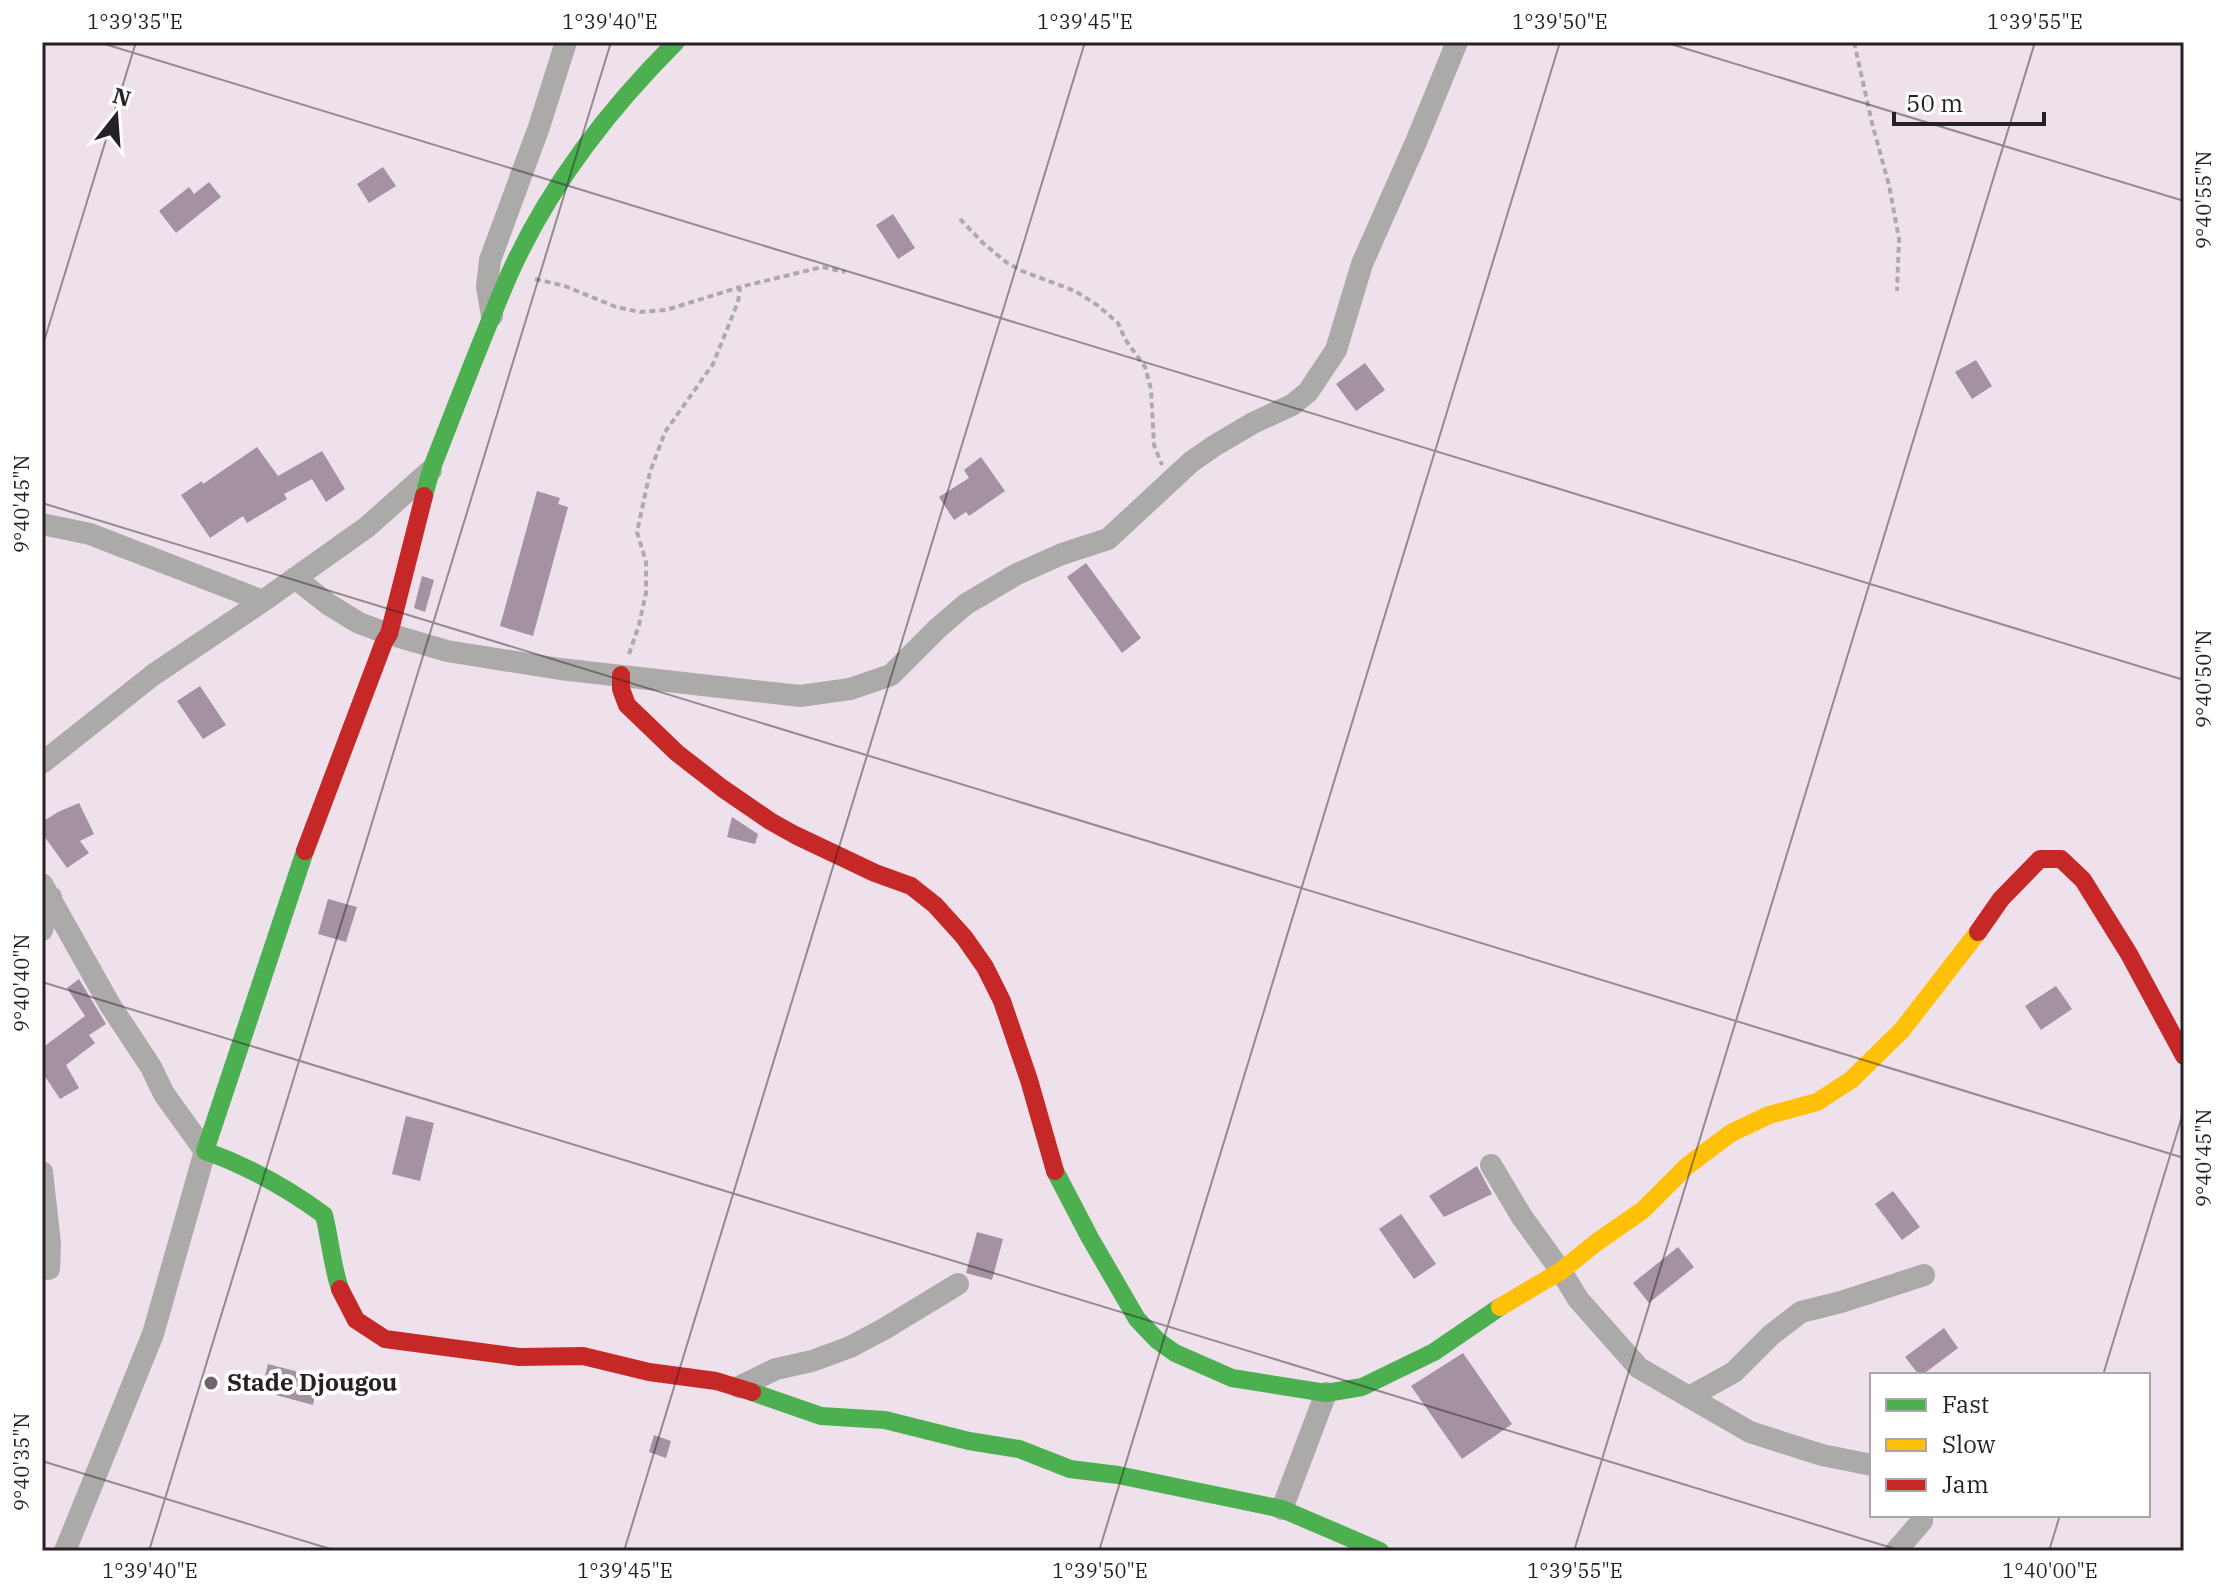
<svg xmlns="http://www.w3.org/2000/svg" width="2226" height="1593" font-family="'IBM Plex Serif',serif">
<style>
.building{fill:#a491a2}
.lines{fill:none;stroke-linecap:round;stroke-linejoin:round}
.path{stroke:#aeaaab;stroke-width:4;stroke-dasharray:6 4;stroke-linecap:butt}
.street{stroke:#acaaa8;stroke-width:22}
.fast{stroke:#4caf50;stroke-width:18}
.slow{stroke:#ffc107;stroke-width:18}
.jam{stroke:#c62828;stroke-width:18}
.ticks{fill:none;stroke:#281f26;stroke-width:2;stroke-opacity:0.45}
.poi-dot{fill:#6d636b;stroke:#fff;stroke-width:3}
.labels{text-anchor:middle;stroke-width:8;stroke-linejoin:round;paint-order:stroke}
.poi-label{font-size:24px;font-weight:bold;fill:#281f26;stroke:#fff;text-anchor:start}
.neatline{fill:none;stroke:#281f26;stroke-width:3}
.ticks-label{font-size:20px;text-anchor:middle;fill:#281f26}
</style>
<rect width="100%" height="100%" fill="#eee1ec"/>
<path class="building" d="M383 167 396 186 369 203 357 184Z
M209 182 221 197 176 233 159 211 189 187 194 194Z
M893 214 915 248 898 259 876 225Z
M1976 360 1992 386 1972 399 1955 372Z
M1365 363 1385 390 1356 411 1336 384Z
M257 447 278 476 322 451 345 489 326 502 312 479 284 494 287 499 247 523 243 516 210 538 181 495 202 481 203 484Z
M981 457 1005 491 969 516 966 512 954 520 939 497 969 478 964 470Z
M537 491 560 498 558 504 568 507 533 636 500 626Z
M1086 563 1141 638 1122 653 1067 577Z
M422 576 434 580 425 612 414 608Z
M200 686 226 725 203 739 177 701Z
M79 803 94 834 80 841 89 853 67 868 42 833V822L58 812Z
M732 817 758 834 755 844 727 837Z
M328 899 357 907 346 942 318 934Z
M79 979 106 1024 89 1035 95 1043 66 1065 79 1088 60 1099 42 1072V1048L85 1016 67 988Z
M2056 986 2072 1009 2041 1030 2025 1006Z
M406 1116 434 1123 420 1181 392 1174Z
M1477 1166 1492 1194 1444 1217 1429 1196Z
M1893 1191 1920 1227 1902 1240 1875 1204Z
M1401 1214 1436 1264 1414 1279 1379 1229Z
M977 1232 1003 1239 992 1280 966 1273Z
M1678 1247 1694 1267 1649 1303 1633 1283Z
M1944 1328 1958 1348 1922 1375H1919L1905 1357Z
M1463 1353 1512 1424 1462 1459 1411 1386Z
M268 1364 318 1377 313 1405 261 1391Z
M654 1435 671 1441 666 1458 649 1452Z"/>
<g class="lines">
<path class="path" d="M1854 42 1872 123 1889 185 1899 239 1897 291
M960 219 983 243 1006 262 1022 271 1075 291 1097 305 1118 323 1125 339 1145 367 1151 389 1154 445 1162 465
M535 279 565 286 616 307 640 312 666 310 740 287
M629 654 639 625 646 593V562L637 532 650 472 665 432 713 364 738 302 740 287 822 267 845 272"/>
<path class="street" d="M492 316 487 287 490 260 539 127 566 42
M42 524 90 534 263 601
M295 578 328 604 359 623 389 634 447 651 560 669 800 696 850 689 891 675 938 628 966 604 1017 574 1062 554 1108 539 1191 462 1214 446 1253 423 1292 405 1308 392 1336 350 1362 264 1416 142 1457 42
M42 763 153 675 263 601 367 527 431 470
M42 884 110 1005 151 1067 164 1094 205 1151 153 1334 65 1551
M42 930 51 897
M1491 1165 1522 1217 1561 1271 1578 1299 1639 1368 1750 1432 1822 1455 1872 1465
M42 1172 50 1243 49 1269
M739 1387 776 1369 812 1361 850 1347 884 1329 958 1284
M1689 1397 1734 1372 1771 1335 1801 1312 1841 1302 1924 1275
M1282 1509 1326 1393
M1896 1551 1922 1521V1515"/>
<path class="fast" d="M424 496 431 470C457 404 482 337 510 273 549 186 610 108 676 42
M305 851 205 1151C248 1166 287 1188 324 1215 330 1239 332 1265 340 1289
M1055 1171 1090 1238 1137 1319 1158 1341 1175 1353 1232 1378 1326 1393 1362 1387 1434 1352 1500 1307
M752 1392 821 1416 885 1420 969 1441 1019 1449 1070 1469 1118 1475 1282 1509 1380 1551"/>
<path class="slow" d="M1500 1307 1561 1271 1597 1242 1643 1210 1687 1166 1731 1133 1769 1115 1817 1102 1851 1080 1902 1030 1978 932"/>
<path class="jam" d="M621 675V689L627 705 677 753 722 788 770 821 795 835 875 873 911 886 935 905 964 937 985 967 1002 1001 1029 1080 1055 1171
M305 851 384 642 389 634 424 496
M1978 932 2001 899 2040 859H2061L2083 880 2129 954 2184 1056
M340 1289 356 1320 385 1339 519 1357 583 1356 649 1372 716 1381 752 1392"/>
</g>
<path class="ticks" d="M98 42 2184 680M1664 42 2184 201M42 348 136 42M42 503 2184 1158M42 982 1902 1551M2103 1375 2184 1110M42 1461 337 1551M149 1551 611 42M624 1551 1085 42M1099 1551 1560 42M1574 1551 2035 42M2049 1551 2060 1515"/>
<circle class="poi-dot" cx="211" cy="1383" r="8"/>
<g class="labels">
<g class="poi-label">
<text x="227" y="1391">Stade Djougou</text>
</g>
</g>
<rect width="2226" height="1593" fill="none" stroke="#ffffff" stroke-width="88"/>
<rect x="1870" y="1373" width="280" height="144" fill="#ffffff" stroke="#a9a5a8" stroke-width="2"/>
<rect x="1886" y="1399" width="40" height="12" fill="#4caf50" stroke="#a9a5a8" stroke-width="2"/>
<text x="1942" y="1413" font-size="24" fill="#281f26">Fast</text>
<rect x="1886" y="1439" width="40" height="12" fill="#ffc107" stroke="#a9a5a8" stroke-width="2"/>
<text x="1942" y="1453" font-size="24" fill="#281f26">Slow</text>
<rect x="1886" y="1479" width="40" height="12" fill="#c62828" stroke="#a9a5a8" stroke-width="2"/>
<text x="1942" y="1493" font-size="24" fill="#281f26">Jam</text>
<g transform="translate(116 116) rotate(17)" stroke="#ffffff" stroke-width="6" paint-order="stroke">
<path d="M0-6L14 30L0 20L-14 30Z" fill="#281f26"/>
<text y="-12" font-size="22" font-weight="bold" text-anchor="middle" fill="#281f26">N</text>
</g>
<path d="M1894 112v12h150v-12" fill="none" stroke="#281f26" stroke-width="4"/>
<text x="1906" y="112" font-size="24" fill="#281f26" stroke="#ffffff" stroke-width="6" paint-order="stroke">50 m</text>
<rect x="44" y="44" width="2138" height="1505" class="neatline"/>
<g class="ticks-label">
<text x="135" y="29">1°39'35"E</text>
<text x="610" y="29">1°39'40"E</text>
<text x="1085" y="29">1°39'45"E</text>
<text x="1560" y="29">1°39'50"E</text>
<text x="2035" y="29">1°39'55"E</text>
<text transform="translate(2204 200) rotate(-90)" y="7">9°40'55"N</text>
<text transform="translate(22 504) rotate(-90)" y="7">9°40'45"N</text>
<text transform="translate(2204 679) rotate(-90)" y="7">9°40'50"N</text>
<text transform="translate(22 983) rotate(-90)" y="7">9°40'40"N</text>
<text transform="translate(2204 1158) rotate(-90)" y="7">9°40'45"N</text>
<text transform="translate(22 1462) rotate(-90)" y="7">9°40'35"N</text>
<text x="150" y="1578">1°39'40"E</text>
<text x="625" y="1578">1°39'45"E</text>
<text x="1100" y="1578">1°39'50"E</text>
<text x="1575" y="1578">1°39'55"E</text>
<text x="2050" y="1578">1°40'00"E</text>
</g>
</svg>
